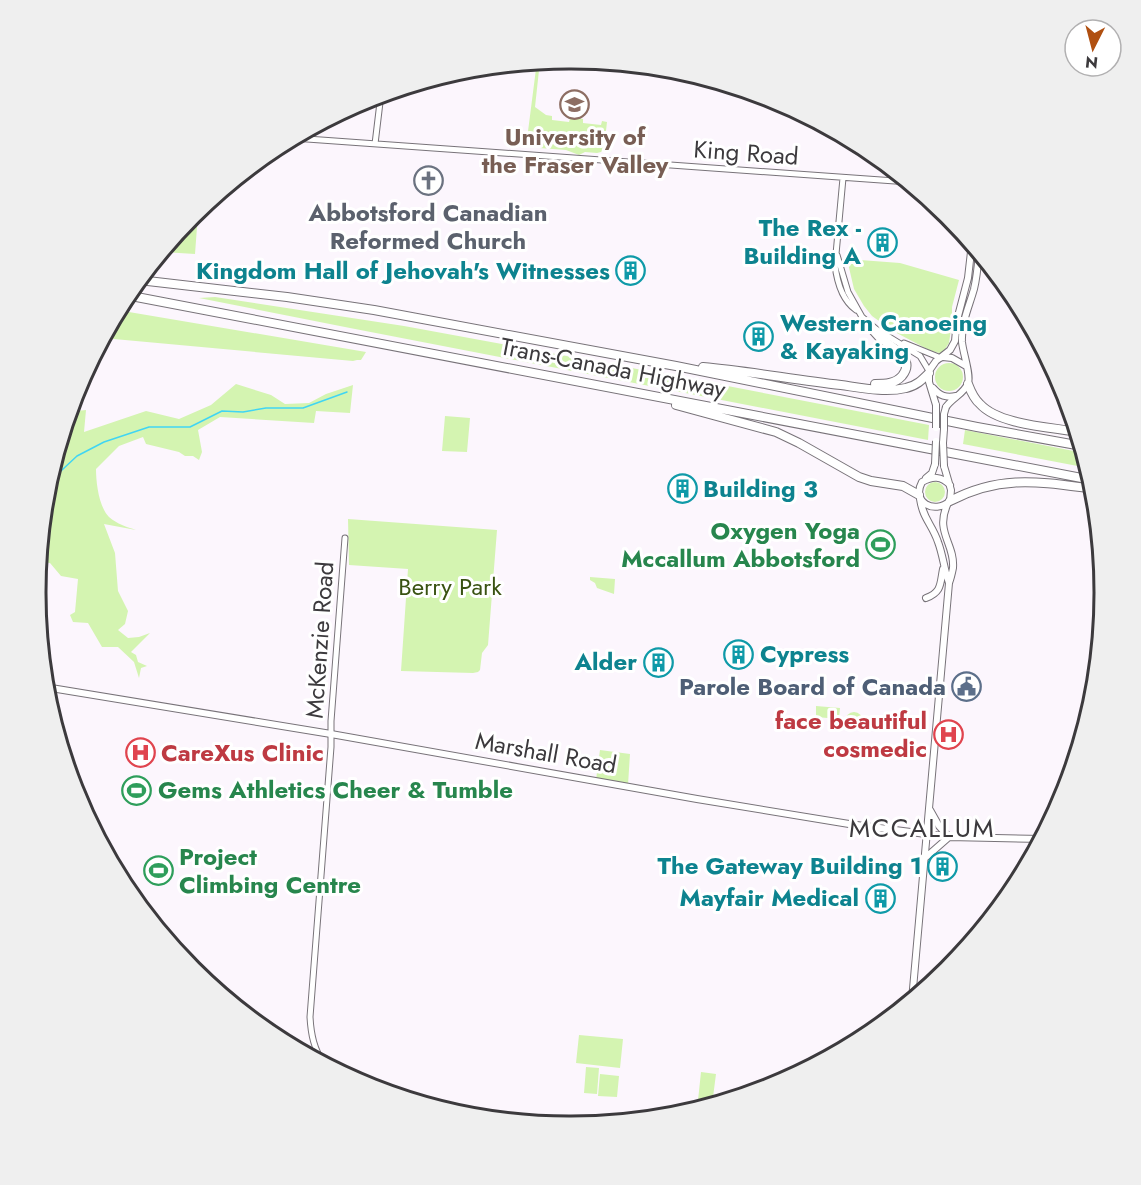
<svg xmlns="http://www.w3.org/2000/svg" width="1141" height="1185" font-family="Jost,sans-serif">
<style>
.green{fill:#d4f4b1}
.lines{fill:none;stroke-linecap:round;stroke-linejoin:round}
.stream{stroke:#40d5f3;stroke-width:1.5}
.tertiary-casing{stroke:#787379;stroke-width:7}
.secondary-casing{stroke:#787379;stroke-width:8}
.motorway-casing{stroke:#787379;stroke-width:10}
.tertiary{stroke:#fff;stroke-width:5}
.secondary{stroke:#fff;stroke-width:6}
.motorway{stroke:#fff;stroke-width:8}
.secondary-bridge-casing{stroke:#787379;stroke-width:8;stroke-linecap:butt}
.secondary-bridge{stroke:#fff;stroke-width:6}
.labels{text-anchor:middle;stroke-width:6;stroke-linejoin:round;paint-order:stroke}
.education-label{font-size:24px;font-weight:bold;fill:#785e54;stroke:#fff}
.street-label{font-size:24px;fill:#3c3a3d;stroke:#fff}
.worship-label{font-size:24px;font-weight:bold;fill:#5b616d;stroke:#fff}
.culture-label{font-size:24px;font-weight:bold;fill:#0d838f;stroke:#fff;text-anchor:end}
.leisure-label{font-size:24px;font-weight:bold;fill:#27864d;stroke:#fff;text-anchor:start}
.park-label{font-size:24px;fill:#395212;stroke:#fff}
.service-label{font-size:24px;font-weight:bold;fill:#4e5e75;stroke:#fff;text-anchor:end}
.health-label{font-size:24px;font-weight:bold;fill:#be3a42;stroke:#fff;text-anchor:end}
.neighbourhood-label{font-size:26px;letter-spacing:1.5px;fill:#3c3a3d;stroke:#fff}
.rim{fill:none;stroke:#3c3a3d;stroke-width:3}
</style>
<rect width="100%" height="100%" fill="#fcf6fd"/>
<path class="green" d="M537 61H540L535 107 546 115 552 116V120L569 122 570 118H574L577 92 581 93 578 118 583 119V123L601 125 602 121 607 122 604 148 601 152 597 153 585 152 579 155 566 150 526 147Z
M184 225 197 227 195 254 163 252Z
M847 259 900 263 959 280 952 307V322L949 343 943 352 939 353 929 350 893 331 872 316 864 306 854 289Z
M215 297 404 326 686 378 929 425 928 440 350 328 199 298Z
M119 310 123 311 366 352 361 360H357L353 361 103 338Z
M935 377a14 14 0 1 1 28 0a14 14 0 1 1-28 0Z
M236 384 271 395 285 404 309 403 326 394 353 385 350 413 316 411 314 423 220 417 198 430 202 452 199 460 193 456H185L179 452 146 444 143 437 119 446 96 469C96 483 99 507 109 517 117 524 127 527 136 530L104 524 115 553 118 591 128 611 125 624 118 630 128 638 139 637 150 633 131 652 136 655 138 662 147 666 141 668 139 678 134 662 118 647H102L88 623 73 622 70 615 75 612 78 579 61 576 50 563 39 562 46 488 69 415 77 411 86 410 84 432 146 411 179 419 211 405Z
M445 416 470 418 467 452 442 451Z
M965 430 1084 453 1088 468 963 444Z
M925 492a10 10 0 1 1 20 0a10 10 0 1 1-20 0Z
M348 519 497 530 488 645 482 653 480 670 478 672 473 673 401 671 408 569 349 565Z
M590 577 615 579 614 594 597 588 595 583 590 580Z
M816 706 840 708 839 719 816 717Z
M845 721a9 9 0 1 1 18 0a9 9 0 1 1-18 0Z
M600 750 630 754 628 785 596 780Z
M579 1035 623 1039 620 1068 576 1063Z
M586 1067 599 1068 597 1094 584 1093Z
M701 1072 716 1074 712 1105 697 1110Z
M600 1074 619 1076 617 1097 598 1096Z"/>
<g class="lines">
<path class="stream" d="M48 483 77 456 104 442 149 427H190L222 411 243 412 266 408H303L347 392"/>
<defs>
<path id="tertiary" d="M293 138 909 182
M375 144 381 94
M843 178 835 265C837 282 842 300 856 310
M837 255 848 292 862 317 876 329 920 356 929 371
M904 343 941 358
M324 1064C314 1049 311 1035 310 1017L331 747V721L345 538"/>
<path id="secondary" d="M943 357 952 358 966 366
M933 388C940 396 946 398 956 396
M936 405 929 382V371L936 361 950 350 955 341 957 320 968 278 972 243
M946 407C952 398 965 393 968 383 971 375 963 353 962 342 961 323 969 307 974 289 977 277 978 264 979 252
M943 443 944 429
M944 466 951 490 950 501C934 515 911 502 922 482 933 476 941 476 950 485
M926 478 932 473 935 464
M920 499C923 519 932 524 938 542 943 555 944 569 949 583
M926 598C942 592 940 584 943 569
M45 687 331 734 697 799 849 824 949 837 1042 839
M930 810 939 826 949 837
M925 858 949 837
M912 1000 949 583C951 578 952 573 953 568 955 543 934 532 948 503"/>
<path id="motorway" d="M139 280 287 297 374 310 676 366 977 427 1082 446
M126 295 1092 480
M867 322C870 327 874 332 879 337 890 346 917 358 902 376 895 384 885 384 875 384
M703 367C749 371 795 380 841 385 862 388 885 393 906 388 916 386 922 380 929 373
M968 384C971 392 974 399 980 404 999 425 1050 427 1078 432
M676 405 776 432 799 443 859 477 871 481 903 486 919 495
M950 501C1001 474 1040 482 1095 489"/>
</defs>
<use href="#tertiary" class="tertiary-casing"/>
<use href="#secondary" class="secondary-casing"/>
<use href="#motorway" class="motorway-casing"/>
<use href="#tertiary" class="tertiary"/>
<use href="#secondary" class="secondary"/>
<use href="#motorway" class="motorway"/>
<defs>
<path id="secondary-bridge" d="M936 405V428
M944 429V414L946 407
M943 443 944 466
M935 464 936 441"/>
</defs>
<use href="#secondary-bridge" class="secondary-bridge-casing"/>
<use href="#secondary-bridge" class="secondary-bridge"/>
</g>
<defs>
<symbol id="university-ring" viewBox="-11 -11 22 22"><circle r="9.5" fill="#fff" stroke="#8d6e63" stroke-width="1.5"/><path d="M0-5L7-2L0 1L-7-2ZM-4 1L0 2.5L4 1V4Q0 6-4 4Z" fill="#8d6e63"/></symbol>
<symbol id="church-ring" viewBox="-11 -11 22 22"><circle r="9.5" fill="#fff" stroke="#6b7280" stroke-width="1.5"/><path d="M-1.2-6h2.4v3.5h3.3v2.4h-3.3V6h-2.4V-.1h-3.3v-2.4h3.3Z" fill="#6b7280"/></symbol>
<symbol id="building-ring" viewBox="-11 -11 22 22"><circle r="9.5" fill="#fff" stroke="#0f9aa8" stroke-width="1.5"/><path d="M-4-6H4V6H1V3H-1V6H-4ZM-2.5-4.3h1.7v1.8h-1.7ZM.8-4.3h1.7v1.8H.8ZM-2.5-1h1.7V.8h-1.7ZM.8-1h1.7V.8H.8Z" fill="#0f9aa8"/></symbol>
<symbol id="stadium-ring" viewBox="-11 -11 22 22"><circle r="9.5" fill="#fff" stroke="#2e9e5b" stroke-width="1.5"/><path d="M0-5a6.5 5 0 1 0 0 10a6.5 5 0 1 0 0-10ZM-3.5-1.8h7v3.6h-7Z" fill="#2e9e5b"/></symbol>
<symbol id="civic-ring" viewBox="-11 -11 22 22"><circle r="9.5" fill="#fff" stroke="#5c6f8a" stroke-width="1.5"/><path d="M-.6-6.5H3V-4.5H.6V-3L4-1V1h2V6H-6V1h2V-1L-.6-3ZM-1.2 2.5V6h2.4V2.5Z" fill="#5c6f8a"/></symbol>
<symbol id="hospital-ring" viewBox="-11 -11 22 22"><circle r="9.5" fill="#fff" stroke="#e0444e" stroke-width="1.5"/><path d="M-5-5h3v3.5h4V-5h3V5h-3V1.5h-4V5h-3Z" fill="#e0444e"/></symbol>
</defs>
<g fill-rule="evenodd">
<use href="#university-ring" x="558" y="88" width="33" height="33"/>
<use href="#church-ring" x="412" y="164" width="33" height="33"/>
<use href="#building-ring" x="866" y="226" width="33" height="33"/>
<use href="#building-ring" x="614" y="254" width="33" height="33"/>
<use href="#building-ring" x="742" y="320" width="33" height="33"/>
<use href="#building-ring" x="666" y="472" width="33" height="33"/>
<use href="#stadium-ring" x="864" y="528" width="33" height="33"/>
<use href="#building-ring" x="722" y="638" width="33" height="33"/>
<use href="#building-ring" x="642" y="646" width="33" height="33"/>
<use href="#civic-ring" x="950" y="670" width="33" height="33"/>
<use href="#hospital-ring" x="932" y="718" width="33" height="33"/>
<use href="#hospital-ring" x="124" y="736" width="33" height="33"/>
<use href="#stadium-ring" x="120" y="774" width="33" height="33"/>
<use href="#building-ring" x="926" y="850" width="33" height="33"/>
<use href="#stadium-ring" x="142" y="854" width="33" height="33"/>
<use href="#building-ring" x="864" y="882" width="33" height="33"/>
</g>
<g class="labels">
<g class="education-label">
<text x="575" y="145">University of<tspan x="575" dy="28">the Fraser Valley</tspan></text>
</g>
<g class="street-label">
<text transform="translate(746 153) rotate(4)" y="8">King Road</text>
<text transform="translate(613 368) rotate(11)" y="8">Trans-Canada Highway</text>
<text transform="translate(320 640) rotate(-86)" y="8">McKenzie Road</text>
<text transform="translate(546 753) rotate(10)" y="8">Marshall Road</text>
</g>
<g class="worship-label">
<text x="428" y="221">Abbotsford Canadian<tspan x="428" dy="28">Reformed Church</tspan></text>
</g>
<g class="culture-label">
<text x="861" y="236">The Rex -<tspan x="861" dy="28">Building A</tspan></text>
<text x="610" y="279">Kingdom Hall of Jehovah's Witnesses</text>
<text x="780" y="331" text-anchor="start">Western Canoeing<tspan x="780" dy="28">&amp; Kayaking</tspan></text>
<text x="703" y="497" text-anchor="start">Building 3</text>
<text x="760" y="662" text-anchor="start">Cypress</text>
<text x="637" y="670">Alder</text>
<text x="922" y="874">The Gateway Building 1</text>
<text x="859" y="906">Mayfair Medical</text>
</g>
<g class="leisure-label">
<text x="860" y="539" text-anchor="end">Oxygen Yoga<tspan x="860" dy="28">Mccallum Abbotsford</tspan></text>
<text x="158" y="798">Gems Athletics Cheer &amp; Tumble</text>
<text x="179" y="865">Project<tspan x="179" dy="28">Climbing Centre</tspan></text>
</g>
<g class="park-label">
<text x="450" y="595">Berry Park</text>
</g>
<g class="service-label">
<text x="946" y="695">Parole Board of Canada</text>
</g>
<g class="health-label">
<text x="927" y="729">face beautiful<tspan x="927" dy="28">cosmedic</tspan></text>
<text x="161" y="761" text-anchor="start">CareXus Clinic</text>
</g>
<g class="neighbourhood-label">
<text x="922" y="837">MCCALLUM</text>
</g>
</g>
<path d="M0 0H1141V1185H0ZM569 69H571A523 523 0 0 1 1094 592V593A523 523 0 0 1 571 1116H569A523 523 0 0 1 46 593V592A523 523 0 0 1 569 69Z" fill="#efefef" fill-rule="evenodd"/>
<path class="rim" d="M569 69H571A523 523 0 0 1 1094 592V593A523 523 0 0 1 571 1116H569A523 523 0 0 1 46 593V592A523 523 0 0 1 569 69Z"/>
<g transform="translate(1093 48) rotate(186)"><circle r="28" fill="#ffffff" stroke="#b1b0b1" stroke-width="1.5"/>
<path d="M0-4.5L10 22L0 15L-10 22Z" fill="#b04f10"/>
<text y="-9" font-size="16" font-weight="bold" text-anchor="middle" fill="#3c3a3d">N</text>
</g>
</svg>
